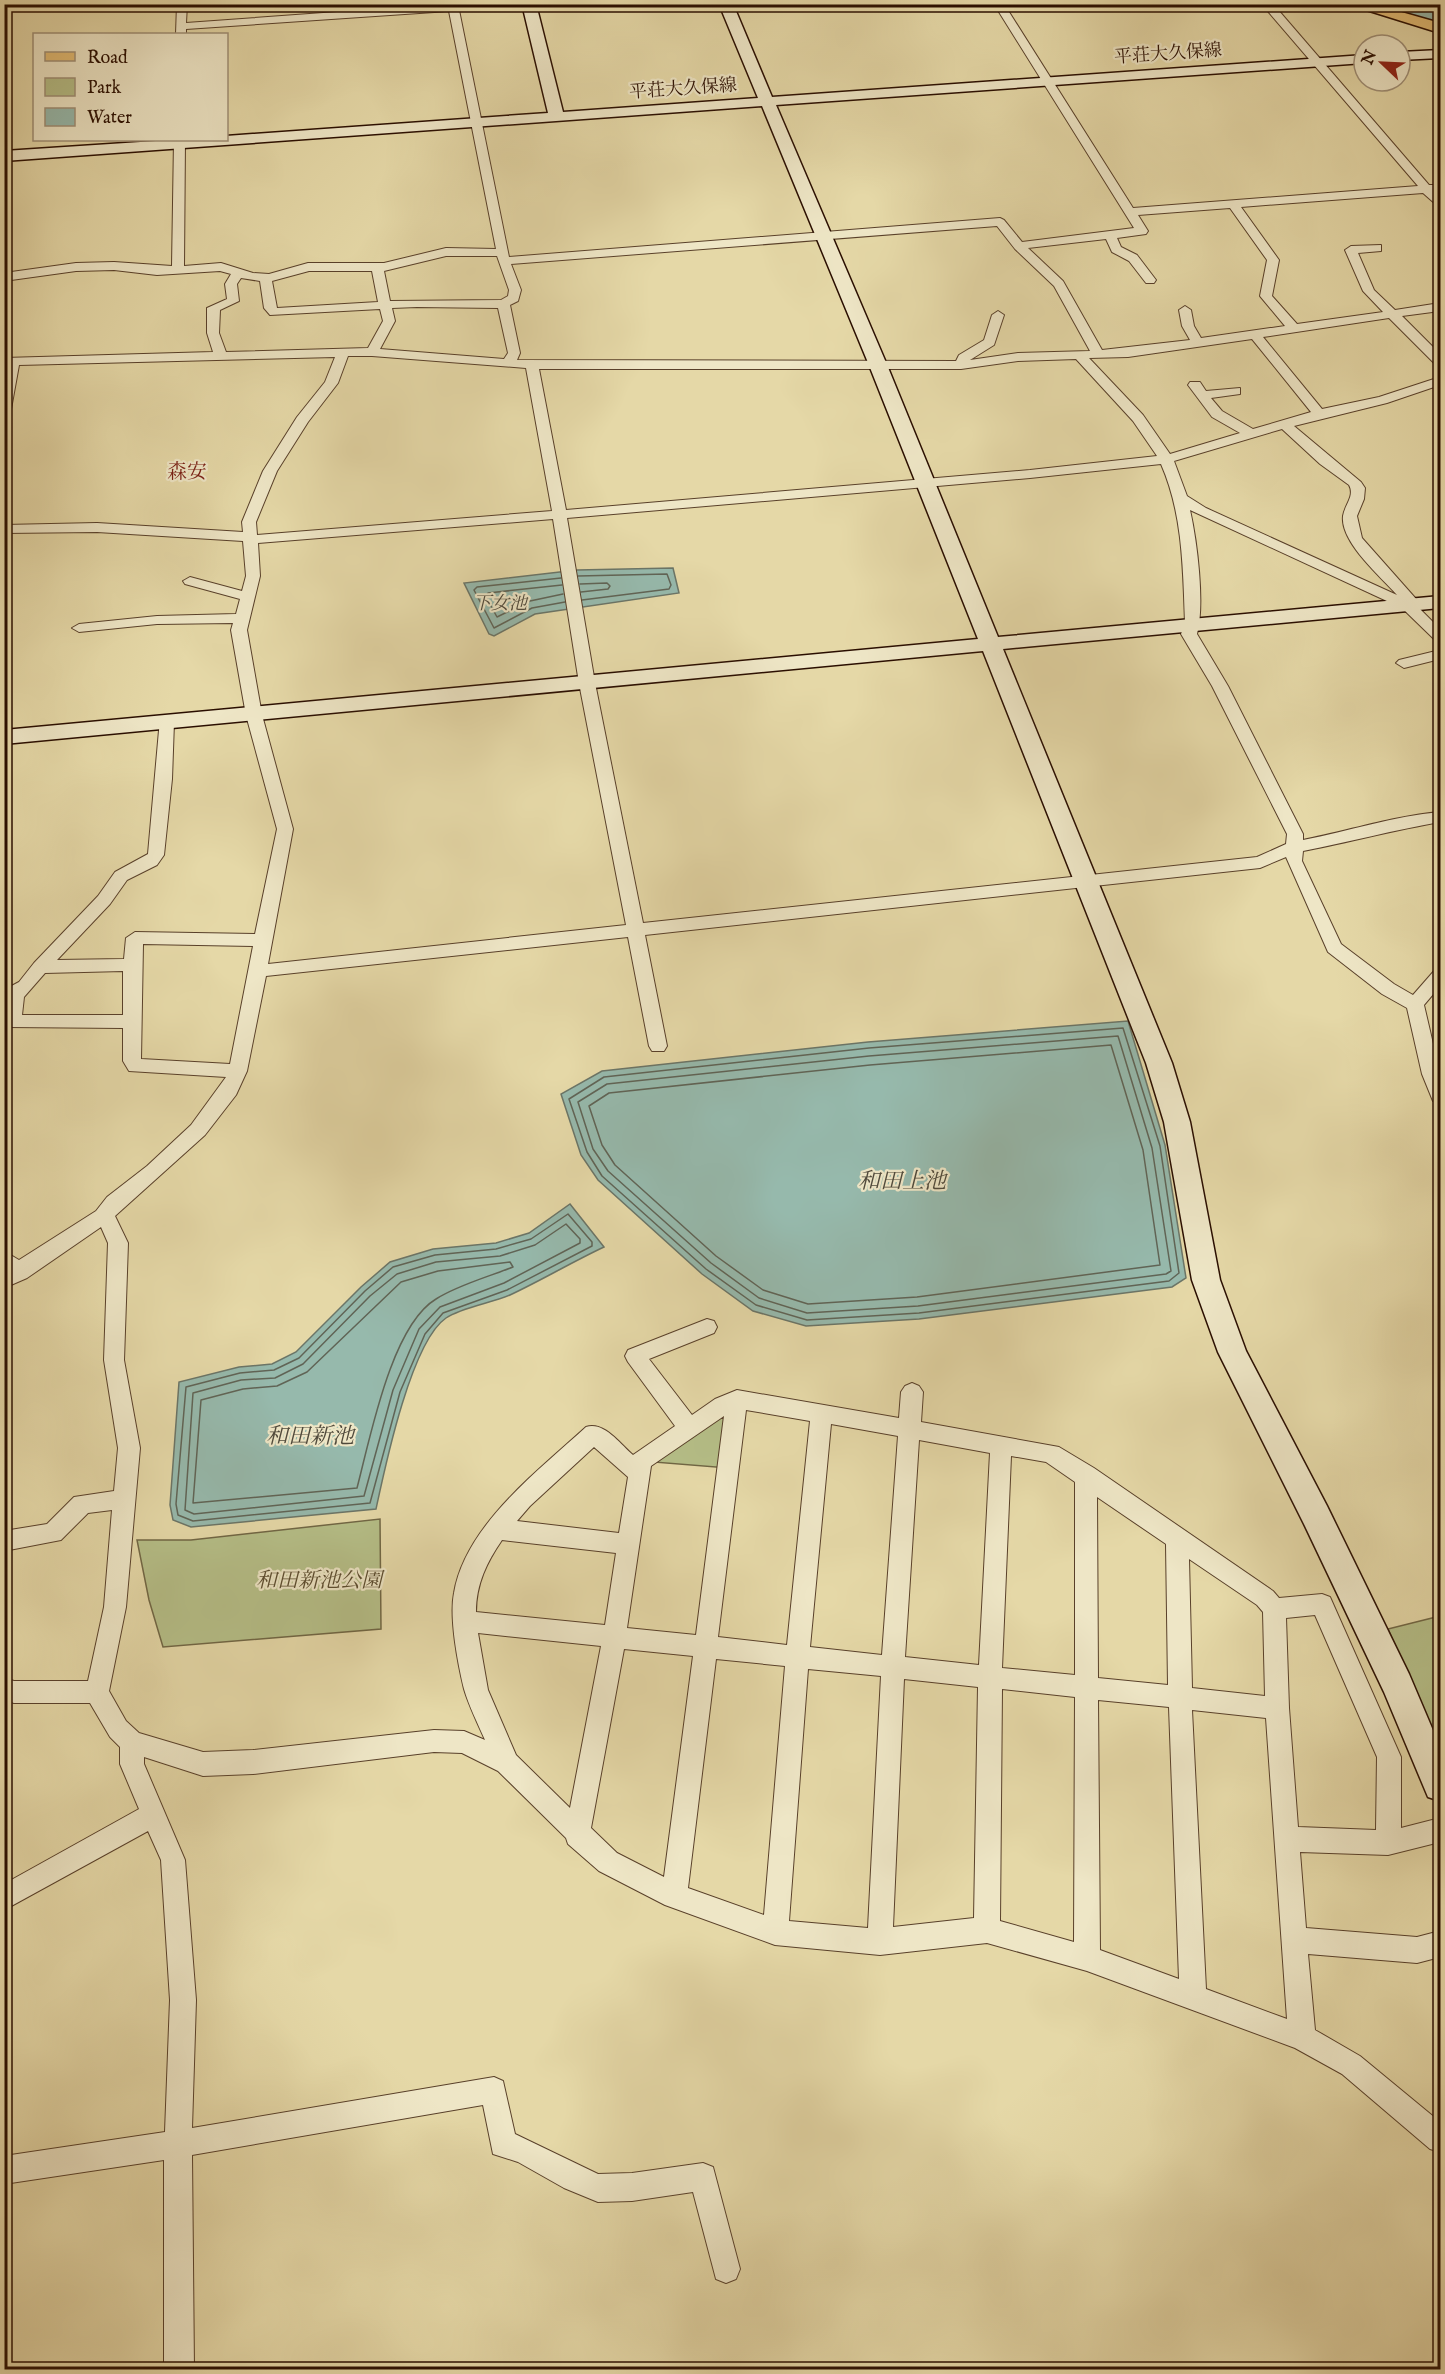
<svg xmlns="http://www.w3.org/2000/svg" width="1445" height="2374" font-family="'IM FELL English','Noto Serif JP',serif">
<style>
.green{fill:#b5be87;stroke:#706644;stroke-width:1.5}
.water{fill:#96b9ac;stroke:#6b7567;stroke-width:1.5}
.lines{fill:none;stroke-linecap:round;stroke-linejoin:round}
.shore{stroke:#606456;stroke-width:1.5}
.street-casing{stroke:#59402a;stroke-width:2}
.secondary-casing{stroke:#2a0e00;stroke-width:3}
.primary-casing{stroke:#2a0e00;stroke-width:3}
.street{fill:#eee6c6;fill-rule:evenodd}
.secondary{fill:#eee6c6;fill-rule:evenodd}
.primary{fill:#e2bc74;fill-rule:evenodd}
.labels{text-anchor:middle;stroke-width:4.5;stroke-linejoin:round;paint-order:stroke}
.far-street-label{font-size:18px;fill:#2a0e00;stroke:#eee6c6}
.far-water-label{font-size:18px;font-style:italic;fill:#504a3c;stroke:#eee6c6}
.far-quarter-label{font-size:20px;fill:#7a1f14;stroke:#eee6c6}
.park-label{font-size:21px;font-style:italic;fill:#5b4c2f;stroke:#eee6c6}
.water-label{font-size:22px;font-style:italic;fill:#504a3c;stroke:#eee6c6}
</style>
<rect width="100%" height="100%" fill="#e5d8a7"/>
<filter id="stains"><feTurbulence type="fractalNoise" baseFrequency=".00333" numOctaves="4"/><feColorMatrix values="0 0 0 0 .2 0 0 0 0 .09 0 0 0 0 .02 0 0 0 .5 -.17"/></filter>
<radialGradient id="worn" r=".72"><stop offset=".6" stop-color="#630" stop-opacity="0"/><stop offset="1" stop-color="#630" stop-opacity=".3"/></radialGradient>
<path class="green" d="M723 1405 728 1468 641 1461Z
M380 1519 381 1629 163 1647 149 1600 137 1540H191Z
M1440 1616V1740L1437 1741 1388 1629Z"/>
<path class="water" d="M1368 5H1440V24L1438 23Z
M673 568 679 593 535 614 494 636 489 634 464 583 577 570Z
M1128 1021 1165 1145 1186 1278 1172 1287 919 1319 806 1326 753 1311 702 1274 598 1180 581 1155 561 1094 602 1071 868 1042Z
M570 1204 604 1247C572 1262 542 1280 510 1295 492 1303 462 1307 446 1318 411 1342 385 1467 376 1509L191 1527 173 1520 170 1505 179 1382 239 1367 272 1364 296 1352 361 1287 390 1262 433 1249 496 1243 529 1233Z"/>
<g class="lines">
<path class="shore" d="M578 576 667 574 671 585 669 589 582 600
M561 578 477 587 474 590 494 628 532 608 565 602
M580 584 607 583 610 586 608 589 581 592
M562 585 488 593 486 597 497 617 530 601 563 594
M1123 1028 1160 1146 1179 1273 1169 1281 919 1313 807 1320 756 1305 706 1269 602 1176 587 1152 569 1099 604 1077 869 1048Z
M1118 1036 1152 1148 1171 1271 1166 1274 918 1306 807 1313 759 1298 711 1263 608 1171 593 1149 578 1102 607 1084 869 1056Z
M1111 1045 1143 1150 1160 1265 917 1297 808 1304 763 1290 716 1256 615 1165 602 1145 589 1106 609 1093 870 1065Z
M568 1214 592 1242V1246L507 1290 443 1313 425 1334 400 1392 370 1503 193 1521 178 1515 176 1504 186 1387 240 1373 274 1370 299 1358 365 1291 393 1267 435 1255 496 1249 531 1239Z
M566 1224 580 1239V1243L504 1283 440 1307 419 1329 393 1390 364 1496 194 1514 185 1510 193 1393 241 1380 275 1378 303 1364 370 1296 397 1274 436 1262 500 1256 535 1245Z
M510 1262 513 1267C488 1277 458 1285 436 1299 391 1326 370 1439 357 1488L193 1503 201 1400 243 1389 277 1386 307 1372 401 1282 438 1271Z"/>
<defs>
<path id="street" d="M177 4H187L186 23 448 4H509L459 10 509 257 1000 218 1004 220 1022 242 1134 228 994 4H1004L1133 208 1418 186 1266 9 1234 11 1226 4H1273L1429 185H1440V191L1435 192 1440 198V208L1423 193 1241 207 1279 260 1272 296 1297 324 1383 312 1363 291 1345 250 1351 246 1381 245V251L1358 253 1374 290 1395 310 1440 303V311L1402 316 1440 354V365L1435 364 1389 318 1263 337 1322 409 1379 397 1440 377V385L1387 403 1294 426 1361 482 1365 488 1364 499 1357 516 1362 538 1417 600 1419 603 1417 606 1440 629V641L1435 640 1402 608 1190 510C1197 541 1205 604 1197 634L1228 686 1303 834V840C1349 831 1394 816 1440 812V822C1394 830 1349 842 1303 851L1302 861 1341 944 1394 984 1413 995 1434 971 1440 969V986L1424 1005 1440 1074V1103L1433 1101 1422 1074 1407 1008 1382 994 1328 952 1286 857 1260 868 645 935 667 1046 664 1051H652L649 1046 628 937 266 976 247 1071 236 1095 205 1135 115 1216 128 1243 124 1360 140 1448 126 1607 109 1691 126 1721 139 1733 203 1752 253 1750 434 1730 464 1731 485 1740C478 1724 469 1706 464 1689 458 1664 449 1618 454 1593 465 1526 538 1471 586 1427 604 1421 620 1444 633 1455L675 1426 628 1362 625 1356 628 1350 707 1319 714 1321 717 1327 714 1333 649 1359 692 1415 715 1399 737 1390 899 1418 901 1392 905 1386 912 1383 919 1386 923 1392 921 1422 1059 1447 1094 1468 1273 1591 1279 1598 1322 1594 1330 1597 1401 1757V1828L1440 1818V1842L1388 1855 1300 1852 1306 1928 1417 1937 1440 1931V1957L1417 1963 1308 1954 1315 2030 1360 2056 1440 2122V2152L1430 2149 1342 2074 1295 2048 1087 1971 987 1943 880 1955 775 1945 665 1905 599 1871 568 1844 566 1838 498 1771 462 1753 434 1752 253 1774 203 1776 144 1757V1764L185 1860 196 2000 192 2128 494 2077 503 2081 515 2134 598 2174 632 2173 703 2163 713 2167 740 2269 736 2279 726 2283 716 2279 693 2192 632 2201 598 2202 564 2188 518 2162 493 2154 483 2105 192 2155 194 2370H164V2160L4 2184V2156L165 2132 170 2000 161 1860 148 1831 4 1910V1884L139 1809 120 1764V1747L110 1737 90 1703H14L4 1700V1678L14 1681H88L104 1607 112 1510 88 1513 61 1540 4 1551V1531L47 1524 74 1497 114 1491 118 1448 104 1360 108 1243 101 1227 27 1278 4 1288V1251L19 1260 96 1211 107 1197 147 1166 191 1125 226 1077 129 1071 123 1061V1028L8 1027 4 1024V990L19 982 34 963 98 896 115 872 148 854 160 719H172L174 722 172 779 164 855 157 865 127 880 110 904 57 960 124 959 126 938 135 932 255 934 277 829 246 715 231 630 233 623 157 624 79 632 72 628 79 624 157 616 236 614 240 599 185 584 183 581 190 577 242 591 246 576 243 541 97 532 4 533V525L97 523 243 532 242 522 263 471 297 417 325 382 335 357 19 365 11 409 4 413V358L213 352 207 333V308L227 299 225 284 231 274 220 271 157 275 114 270 76 271 4 281V273L76 263 114 262 172 266 174 140H185L184 266 221 263 253 273 269 274 308 263H384L446 248 496 249 449 11 186 29V34H176ZM1230 208 1267 260 1260 296 1285 326 1201 338 1194 326 1191 310 1185 306 1179 310 1182 326 1190 340 1102 350 1063 281 1028 248 1106 239 1112 252 1129 261 1146 283H1154L1156 280 1137 255 1121 247 1117 238 1146 234 1148 231 1138 215ZM997 226 1015 249 1054 286 1090 351 1018 353 970 360 994 345 1004 315 998 311 992 315 984 340 959 355 956 361 517 360 520 353 510 305 518 301 521 290 511 264ZM446 256H497L509 290 508 296 501 300 390 301 384 271ZM309 271H372L378 302 277 308 272 281ZM241 278 260 281 264 308 270 315 380 309 383 321 368 348 226 352 219 333 220 310 239 301 237 284ZM417 307 498 308 508 353 504 359 380 349 395 321 392 308ZM1252 339 1311 412 1253 429 1222 411 1211 398 1240 394V388L1206 391 1200 382H1190L1188 385 1212 417 1240 433 1170 454 1143 415 1089 358 1128 357ZM348 356H372L526 368 552 511 257 535 256 522 277 471 308 422 338 383ZM1076 359 1133 421 1157 456 1030 470 566 510 539 369H961L1018 361ZM1282 429 1320 464 1349 485C1355 496 1345 504 1343 516 1340 542 1380 576 1397 595L1206 508 1187 496 1174 461ZM1161 464C1183 514 1183 569 1185 623L1181 634 1212 686 1287 834 1286 844 1257 857 643 923 595 683 567 518 1030 478ZM553 519 579 683 626 925 268 964 293 829 262 715 247 630 260 576 258 543ZM143 944 253 946 230 1064 141 1059ZM123 971V1015H22L24 997 45 973ZM746 1410 810 1421 787 1645 718 1637ZM724 1416 696 1635 627 1628 651 1466ZM831 1424 898 1436 882 1655 810 1647ZM919 1440 990 1453 979 1665 905 1657ZM594 1447 628 1477 619 1533 517 1521 530 1506ZM1011 1456 1046 1462 1075 1482V1675L1002 1668ZM1097 1497 1166 1544 1168 1685 1098 1678ZM502 1540 616 1553 605 1625 476 1612C476 1584 487 1562 502 1540ZM1189 1559 1257 1605 1263 1612 1265 1696 1192 1688ZM1315 1615 1377 1757 1376 1830 1298 1827 1289 1708 1286 1618ZM478 1633 601 1646 570 1808 516 1755 488 1690ZM624 1649 693 1656 664 1877 617 1853 591 1828ZM716 1659 785 1666 764 1915 688 1888ZM808 1669 881 1676 868 1928 789 1921ZM904 1679 978 1687 974 1918 893 1927ZM1002 1689 1075 1697 1074 1942 1000 1921ZM1098 1700 1169 1707 1179 1979 1100 1950ZM1192 1710 1266 1718 1287 2019 1206 1989Z
M1440 650V659L1404 668 1396 663 1399 660Z"/>
<path id="secondary" d="M522 4H536L563 112 758 98 719 4H733L772 97 1364 55V63L776 105 887 365 998 637 1440 596V608L1003 649 1172 1063 1190 1122 1220 1280 1246 1351 1327 1506 1409 1674 1440 1747V1801L1428 1797 1384 1692 1305 1526 1218 1352 1192 1280 1164 1122 1146 1063 983 651 4 744V730L978 639 869 365 762 106 4 161V151L171 140H226V136L548 113Z
M1440 50V58L1400 60V52Z"/>
<path id="primary" d="M1347 4H1373L1440 23V33Z"/>
</defs>
<use href="#street" class="street-casing"/>
<use href="#secondary" class="secondary-casing"/>
<use href="#primary" class="primary-casing"/>
<use href="#street" class="street"/>
<use href="#secondary" class="secondary"/>
<use href="#primary" class="primary"/>
</g>
<g class="labels">
<g class="far-street-label">
<text transform="translate(1168 53) rotate(-4)" y="6">平荘大久保線</text>
<text transform="translate(683 88) rotate(-4)" y="6">平荘大久保線</text>
</g>
<g class="far-water-label">
<text x="500" y="609">下女池</text>
</g>
<g class="far-quarter-label">
<text x="187" y="478">森安</text>
</g>
<g class="park-label">
<text x="319" y="1587">和田新池公園</text>
</g>
<g class="water-label">
<text x="902" y="1188">和田上池</text>
<text x="310" y="1443">和田新池</text>
</g>
</g>
<rect width="1445" height="2374" fill="none" stroke="#e5d8a7" stroke-width="24"/>
<rect x="6" y="6" width="1433" height="2362" fill="none" stroke="#2a0e00" stroke-width="3"/>
<rect x="12" y="12" width="1421" height="2350" fill="none" stroke="#2a0e00" stroke-width="1.5"/>
<rect x="33" y="33" width="195" height="108" fill="#eee6c6" stroke="#a09077" stroke-width="1.5"/>
<rect x="45" y="52" width="30" height="9" fill="#e2bc74" stroke="#a09077" stroke-width="1.5"/>
<text x="87" y="63" font-size="18" fill="#2a0e00">Road</text>
<rect x="45" y="78" width="30" height="18" fill="#b5be87" stroke="#a09077" stroke-width="1.5"/>
<text x="87" y="93" font-size="18" fill="#2a0e00">Park</text>
<rect x="45" y="108" width="30" height="18" fill="#96b9ac" stroke="#a09077" stroke-width="1.5"/>
<text x="87" y="123" font-size="18" fill="#2a0e00">Water</text>
<g transform="translate(1382 63) rotate(293)"><circle r="28" fill="#eee6c6" stroke="#a09077" stroke-width="1.5"/>
<path d="M0-4.5L10 22L0 15L-10 22Z" fill="#8f2418"/>
<text y="-9" font-size="16" font-weight="bold" text-anchor="middle" fill="#2a0e00">N</text>
</g>
<rect width="100%" height="100%" filter="url(#stains)"/>
<rect width="100%" height="100%" fill="url(#worn)"/>
</svg>
